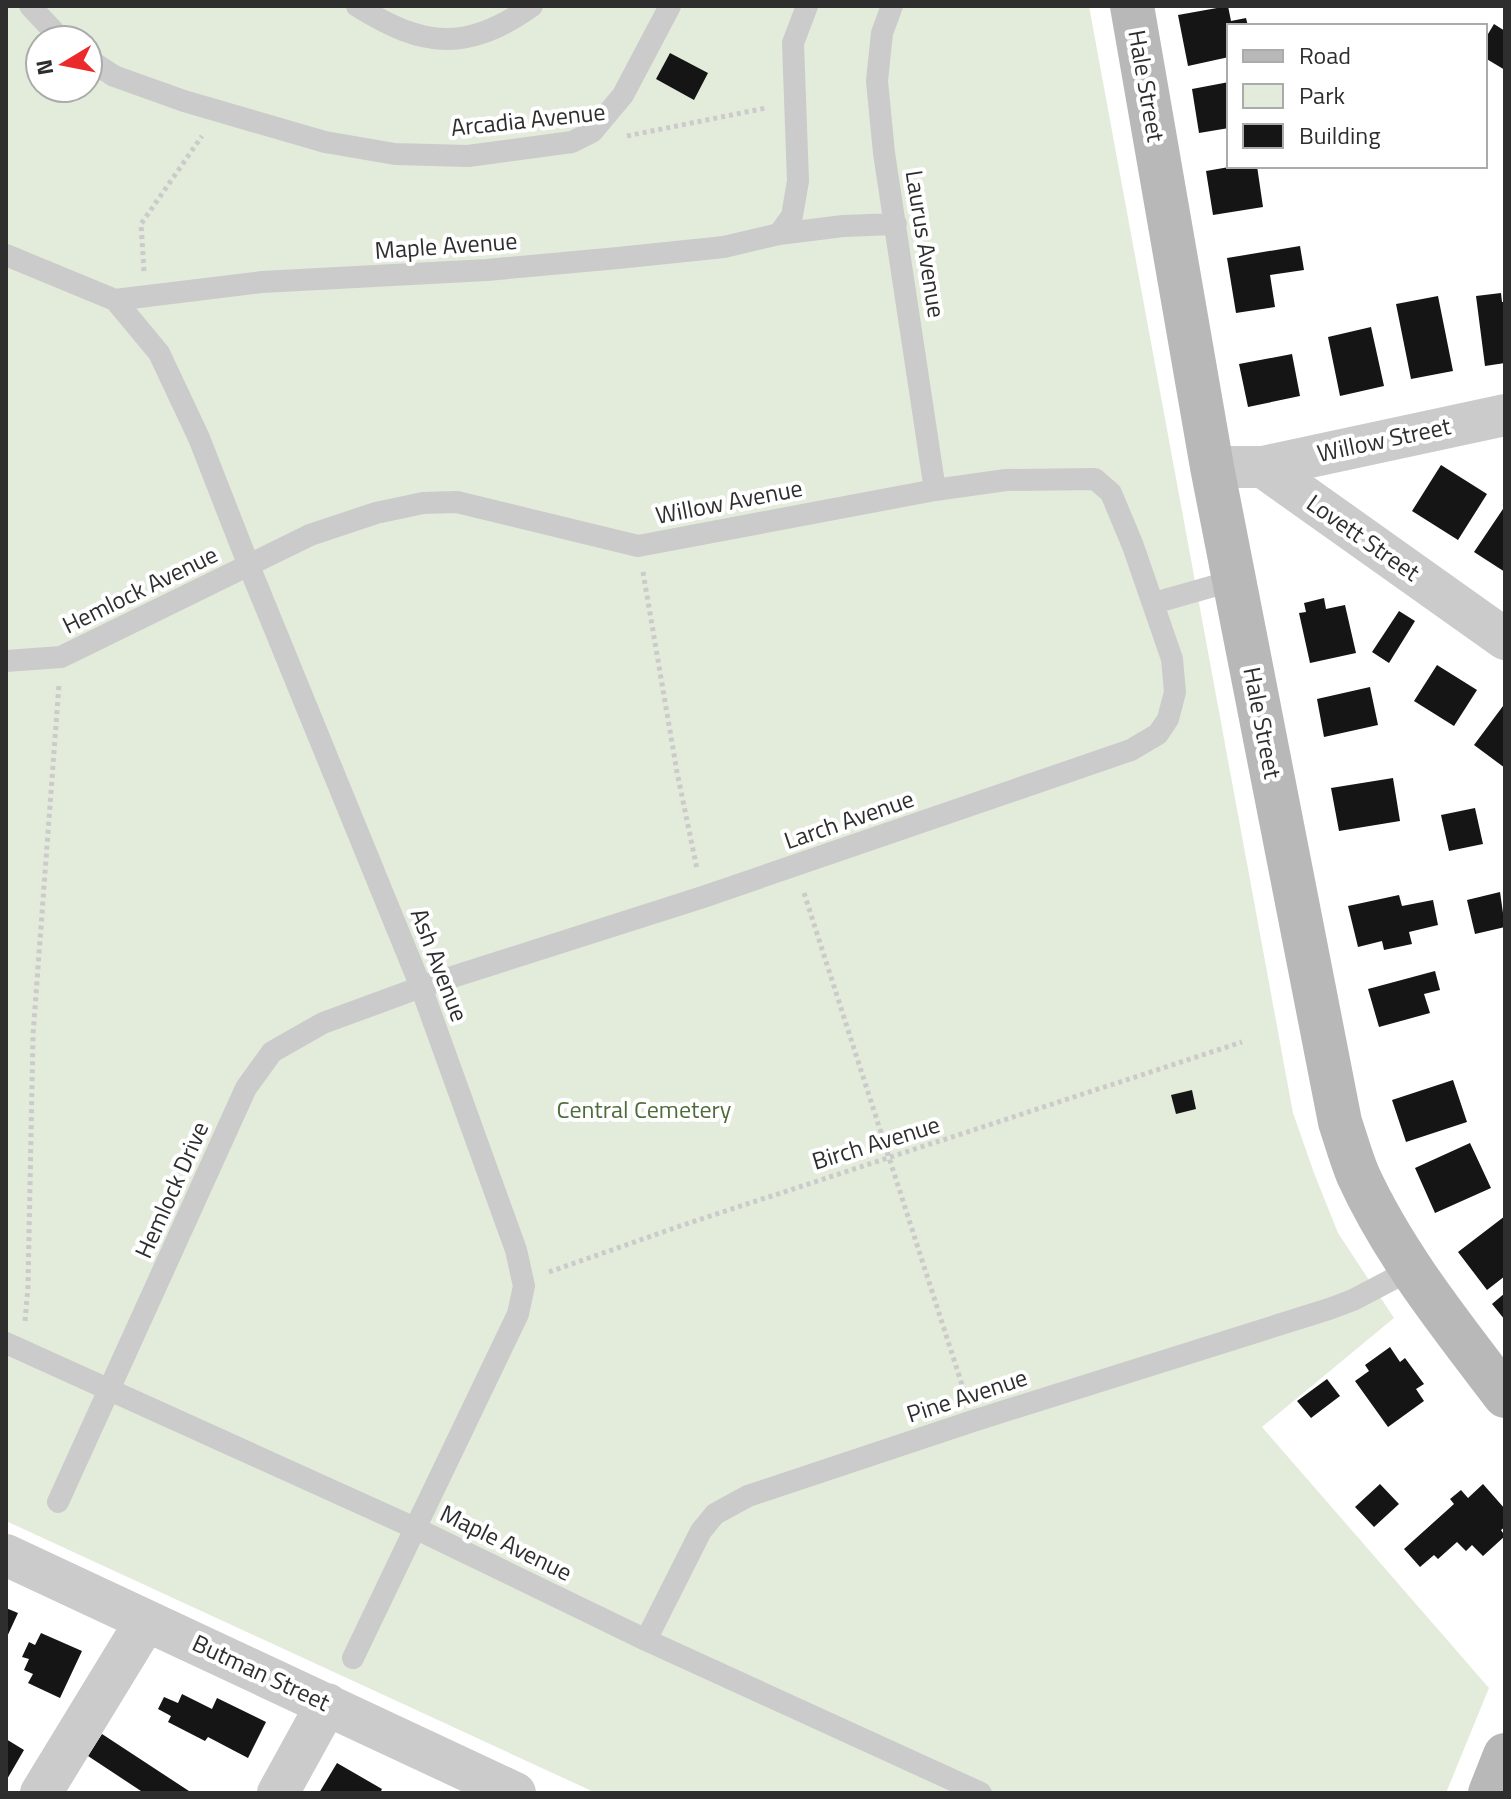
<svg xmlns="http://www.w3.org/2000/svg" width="1511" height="1799" font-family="'Titillium Web',sans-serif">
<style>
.green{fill:#e3ecdb;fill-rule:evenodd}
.building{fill:#151515}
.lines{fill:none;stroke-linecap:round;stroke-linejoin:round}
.path{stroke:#cbcbcb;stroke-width:5;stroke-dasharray:4 4;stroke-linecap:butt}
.lane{stroke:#cbcbcb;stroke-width:22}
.street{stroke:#cbcbcb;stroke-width:42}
.secondary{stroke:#b8b8b8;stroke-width:44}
.labels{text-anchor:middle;stroke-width:8;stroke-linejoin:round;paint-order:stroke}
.street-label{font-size:24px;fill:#2e2e2e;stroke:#fff}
.park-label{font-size:24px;fill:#4e6b3a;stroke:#fff}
</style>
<rect width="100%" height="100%" fill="#fff"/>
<path class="green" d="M6 6H1089L1293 1113 1314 1173 1338 1233 1394 1318 1262 1427 1489 1688 1446 1793H596L6 1521ZM40 40H88V88H40Z"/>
<path class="building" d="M1228 6 1231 21 1246 18 1248 26H1229V57L1188 66 1178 15Z
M1494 24 1505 31V70L1485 58V39Z
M670 53 708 73 694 100 656 79Z
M1229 82V128L1199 133 1192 89Z
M1235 166H1257L1263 207 1213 215 1206 171Z
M1300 246 1304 270 1270 275 1275 307 1236 313 1227 258Z
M1501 293 1502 302H1505V363L1485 366 1476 296Z
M1438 296 1453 371 1411 379 1396 304Z
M1371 327 1384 386 1340 396 1328 337Z
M1292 354 1300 396 1248 407 1239 364Z
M1441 465 1487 494 1458 540 1412 511Z
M1505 506V572L1474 552Z
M1324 598 1326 609 1345 605 1356 653 1310 663 1299 613 1306 612 1304 603Z
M1399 611 1415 621 1389 663 1372 652Z
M1437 665 1477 690 1454 726 1414 701Z
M1370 687 1378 725 1324 737 1317 699Z
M1503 706 1505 708V768L1474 745Z
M1393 778 1400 821 1339 831 1331 788Z
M1475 808 1483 844 1449 851 1441 815Z
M1500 892 1505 927 1475 934 1467 900Z
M1399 895 1402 906 1433 900 1438 925 1409 932 1412 944 1384 950 1382 941 1358 947 1348 906Z
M1435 971 1440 990 1424 994 1430 1013 1379 1027 1368 989Z
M1453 1080 1467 1122 1406 1142 1392 1100Z
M1192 1090 1196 1109 1176 1114 1171 1095Z
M1470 1143 1491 1188 1435 1213 1415 1168Z
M1505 1216V1276L1487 1290 1458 1252Z
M1505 1293V1320L1492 1304Z
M1390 1347 1400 1362 1405 1358 1424 1384 1416 1389 1424 1401 1388 1427 1355 1381 1369 1371 1365 1365Z
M1327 1379 1340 1396 1311 1418 1297 1401Z
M1380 1484 1399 1504 1374 1527 1355 1507Z
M1483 1484 1505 1509V1527L1501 1530 1505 1536 1483 1556 1472 1545 1466 1551 1457 1542 1438 1559 1434 1555 1420 1567 1404 1549 1454 1504 1450 1499 1461 1490 1468 1498Z
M6 1608 18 1613 6 1639Z
M41 1633 82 1651 60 1698 28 1683 33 1674 24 1670 29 1659 22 1657 29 1642 35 1645Z
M182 1694 212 1709 217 1698 266 1722 248 1758 208 1737 205 1741 168 1722 171 1716 158 1709 164 1697 178 1703Z
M102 1734 192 1793H140L141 1791 88 1756Z
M6 1739 24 1750 6 1781Z
M337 1763 382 1789 380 1793H319Z"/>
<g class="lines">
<path class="path" d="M627 136 766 108
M144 271 141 224 202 136
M643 572 677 772 697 869
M804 893 965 1394
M549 1272 683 1225 1242 1042
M25 1321 28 1287 33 1035 59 684"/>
<path class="lane" d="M30 6 62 40
M357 6C424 48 467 52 532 6
M892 6 882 33 877 81 884 153 935 490
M88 59 114 76 184 101 325 142 395 154 468 156 572 142 592 132 623 95 670 6
M779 234 792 216 798 181 793 43 807 6
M6 255 115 300 262 282 487 270 618 258 724 247 779 234 843 226 896 224
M115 300 159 353 199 438 249 566 421 987 516 1250 524 1286 518 1314 353 1658
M1154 603 1235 580
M6 661 61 657 310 535 376 513 423 503 457 502 638 546 935 490 1006 480 1095 479 1111 493 1133 546 1172 659 1175 692 1168 719 1158 734 1131 750 703 897 421 987 323 1023 272 1052 246 1088 58 1502
M6 1343 417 1529 646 1640 981 1793
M646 1640 701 1531 715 1514 748 1496 973 1421 1329 1309 1353 1300 1412 1269"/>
<path class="street" d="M1212 467H1263L1505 639
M1263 467 1505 415
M6 1555 515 1793
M41 1793 146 1621
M278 1793 327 1704"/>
<path class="secondary" d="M1132 6 1212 467 1340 1122C1346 1140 1351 1158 1358 1175 1395 1256 1452 1326 1505 1396
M1490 1793 1505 1755"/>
</g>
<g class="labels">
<g class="street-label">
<text transform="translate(1146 86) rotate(80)" y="8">Hale Street</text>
<text transform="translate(528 120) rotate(-6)" y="8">Arcadia Avenue</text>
<text transform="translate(925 244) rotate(81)" y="8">Laurus Avenue</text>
<text transform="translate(446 246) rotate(-4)" y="8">Maple Avenue</text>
<text transform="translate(1384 440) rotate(-12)" y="8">Willow Street</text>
<text transform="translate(729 502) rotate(-11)" y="8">Willow Avenue</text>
<text transform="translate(1363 538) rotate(35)" y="8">Lovett Street</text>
<text transform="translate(140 590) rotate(-26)" y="8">Hemlock Avenue</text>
<text transform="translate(1262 723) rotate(79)" y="8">Hale Street</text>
<text transform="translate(849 820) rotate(-19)" y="8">Larch Avenue</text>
<text transform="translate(439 965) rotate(69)" y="8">Ash Avenue</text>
<text transform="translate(876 1143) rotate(-17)" y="8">Birch Avenue</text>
<text transform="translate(172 1190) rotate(-66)" y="8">Hemlock Drive</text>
<text transform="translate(967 1396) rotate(-18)" y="8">Pine Avenue</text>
<text transform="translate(506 1543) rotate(26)" y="8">Maple Avenue</text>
<text transform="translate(261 1673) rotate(25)" y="8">Butman Street</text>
</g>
<g class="park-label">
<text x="644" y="1118">Central Cemetery</text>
</g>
</g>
<rect width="1511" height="1799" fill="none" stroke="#2e2e2e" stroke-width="16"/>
<rect x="1227" y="24" width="260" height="144" fill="#ffffff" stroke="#ababab" stroke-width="2"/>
<rect x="1243" y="50" width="40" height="12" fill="#b8b8b8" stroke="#ababab" stroke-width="2"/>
<text x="1299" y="64" font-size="24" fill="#2e2e2e">Road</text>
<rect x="1243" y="84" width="40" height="24" fill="#e3ecdb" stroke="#ababab" stroke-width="2"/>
<text x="1299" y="104" font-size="24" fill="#2e2e2e">Park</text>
<rect x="1243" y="124" width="40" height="24" fill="#151515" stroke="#ababab" stroke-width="2"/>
<text x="1299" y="144" font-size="24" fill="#2e2e2e">Building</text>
<g transform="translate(64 64) rotate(260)"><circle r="38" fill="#ffffff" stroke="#ababab" stroke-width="2"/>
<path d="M0-6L14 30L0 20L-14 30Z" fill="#eb2a2c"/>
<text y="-12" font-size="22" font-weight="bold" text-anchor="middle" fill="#2e2e2e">N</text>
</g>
</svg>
